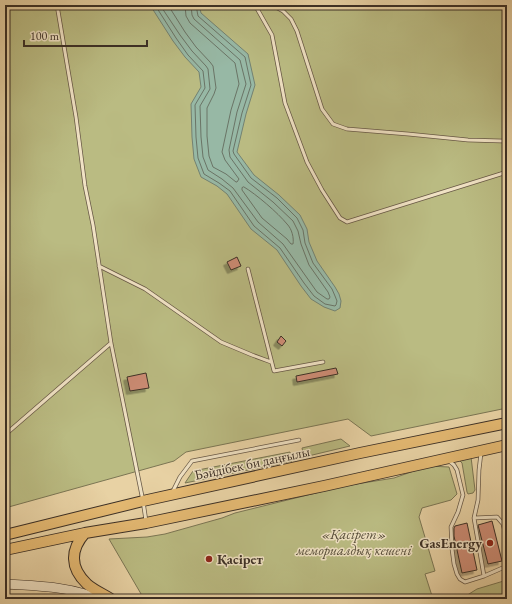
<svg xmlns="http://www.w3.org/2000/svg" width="512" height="604" font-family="'EB Garamond',serif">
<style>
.green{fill:#babb82;stroke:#7b7654}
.water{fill:#97b8a5;stroke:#738272}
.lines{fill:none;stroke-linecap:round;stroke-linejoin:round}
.shore{stroke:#6a7466;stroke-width:1}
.building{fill:#ce8d76;stroke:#3c3026;filter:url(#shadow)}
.service-casing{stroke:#675846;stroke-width:4.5}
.secondary-casing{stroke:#3c3026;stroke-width:10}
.primary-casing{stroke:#3c3026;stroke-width:12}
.service{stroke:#f0e2c4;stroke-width:3}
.secondary{stroke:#f0e2c4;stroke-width:9}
.primary{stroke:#e4b972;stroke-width:10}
.poi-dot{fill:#8f2418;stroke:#f0e2c4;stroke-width:1.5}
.labels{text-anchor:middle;stroke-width:3;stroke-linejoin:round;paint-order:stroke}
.street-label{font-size:14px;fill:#3c3026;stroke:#f0e2c4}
.park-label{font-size:14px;font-style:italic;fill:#554c38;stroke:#f0e2c4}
.poi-label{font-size:14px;font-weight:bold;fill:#3c3026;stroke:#f0e2c4;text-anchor:end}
</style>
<defs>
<filter id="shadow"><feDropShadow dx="-3.5" dy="3.5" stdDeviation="0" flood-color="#0004"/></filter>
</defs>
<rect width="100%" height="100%" fill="#e8d2a4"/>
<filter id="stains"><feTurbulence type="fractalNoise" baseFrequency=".005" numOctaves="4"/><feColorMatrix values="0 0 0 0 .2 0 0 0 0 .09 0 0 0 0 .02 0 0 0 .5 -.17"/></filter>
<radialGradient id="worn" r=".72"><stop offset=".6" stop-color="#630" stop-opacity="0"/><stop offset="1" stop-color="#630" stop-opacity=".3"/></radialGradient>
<path class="green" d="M5 5H507V408L371 436 348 419 186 452 174 461 5 508Z
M341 439 350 446 304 457 302 448Z
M290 452 292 461 185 483 193 471Z
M471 457 475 490 473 493 468 494 467 492 462 463 458 459Z
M428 466 449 467 457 494 451 500 422 508 419 517 435 571 425 574 433 599H144L109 539 147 537 165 534 222 518 235 513 344 486 394 478Z
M507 580V599H461L477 589Z"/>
<path class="water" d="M150 5H199L201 13 248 54 255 85 246 114 237 152 254 175 279 195 300 215 307 229 309 242 317 261 335 287 339 294 341 301 340 308 335 311 324 307 311 299 301 286 277 250 251 229 227 194 217 186 201 177 194 159 192 137 191 104 201 87 199 72 185 57 173 41Z"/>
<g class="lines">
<path class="shore" d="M155 5 176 38 188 55 203 71 205 88 195 105 196 137 198 158 204 174 219 183 230 191 254 226 280 248 304 283 314 296 325 304 335 306 336 305 337 301 335 296 332 289 313 263 305 243 303 230 297 218 277 198 251 178 234 154 233 151 242 113 251 85 245 57 198 16 196 5
M160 5 180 35 192 51 206 66 208 69 210 89 200 106 201 137 203 157 208 170 222 179 233 188 258 222 283 244 317 292 327 299H329L330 297 328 292 309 265 301 244 298 231 293 221 273 202 248 182 230 157 229 150 237 112 246 84 240 60 194 19 192 15 191 5
M168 5 185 32 196 47 210 62 213 66 216 88 214 94 207 108V136L209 156 213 167 226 174 236 182H237L239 179 225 160 222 152 231 110 239 84 235 63 190 23 186 16 185 5
M244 187C256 194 278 213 287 224 292 229 294 238 293 244H291L287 239 262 218 242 190V188Z"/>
</g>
<path class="building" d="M237 257 241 266 231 270 227 262Z
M281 336 286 341 282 346 277 342Z
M336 368 338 374 297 382 296 376Z
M146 373 149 388 130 391 127 377Z
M492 521 502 561 488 564 478 525Z
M467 523 477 570 462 573 454 536V528L455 526Z"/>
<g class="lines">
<defs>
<path id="service" d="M57 5 76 117 85 186 93 225 111 343 143 501 146 521
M255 5 272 35 285 103 307 162 322 190 340 218 347 222 507 172
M272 5 283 11 291 19 297 31 322 109 333 124 347 129 408 134 468 140 502 141 507 140
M99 266 145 289 221 342 252 355 271 362
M248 269 274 371 323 362
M5 433H7L111 343
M448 460 454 465 457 470 463 495 458 512 451 527 452 549 454 564 457 574 460 579 465 582 484 576 474 518 478 500 479 470 481 453
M172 493 180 477 192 461 299 440
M474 518 497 517 503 524 507 540
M484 576 507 566"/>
<path id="secondary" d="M5 584C33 586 71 586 97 599"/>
<path id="primary" d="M85 533C70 550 70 568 87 584 94 590 103 594 111 599
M5 535 143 501 360 453 507 423
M5 550 85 533 146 523 324 486 507 445"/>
</defs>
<use href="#service" class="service-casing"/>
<use href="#secondary" class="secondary-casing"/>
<use href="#primary" class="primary-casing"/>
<use href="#service" class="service"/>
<use href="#secondary" class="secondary"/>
<use href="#primary" class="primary"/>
</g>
<g class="poi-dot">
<circle cx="490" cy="543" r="4"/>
<circle cx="209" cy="559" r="4"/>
</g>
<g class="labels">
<g class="street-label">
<text transform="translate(252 463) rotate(-12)" y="5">Бәйдібек би даңғылы</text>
</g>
<g class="park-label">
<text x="354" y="539">«Қасірет»<tspan x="354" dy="16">мемориалдық кешені</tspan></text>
</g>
<g class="poi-label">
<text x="482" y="548">GasEnergy</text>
<text x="217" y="564" text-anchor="start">Қасірет</text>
</g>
</g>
<rect width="512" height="604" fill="none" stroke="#e8d2a4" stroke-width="20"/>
<rect x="6" y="6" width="500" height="592" fill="none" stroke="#3c3026" stroke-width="2"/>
<rect x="10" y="10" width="492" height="584" fill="none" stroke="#3c3026"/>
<path d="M24 40v6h123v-6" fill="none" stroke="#3c3026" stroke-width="2"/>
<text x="30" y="40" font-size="12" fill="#3c3026" stroke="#f0e2c4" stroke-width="3" paint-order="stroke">100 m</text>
<rect width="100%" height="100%" filter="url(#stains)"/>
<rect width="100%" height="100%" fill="url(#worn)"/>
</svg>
